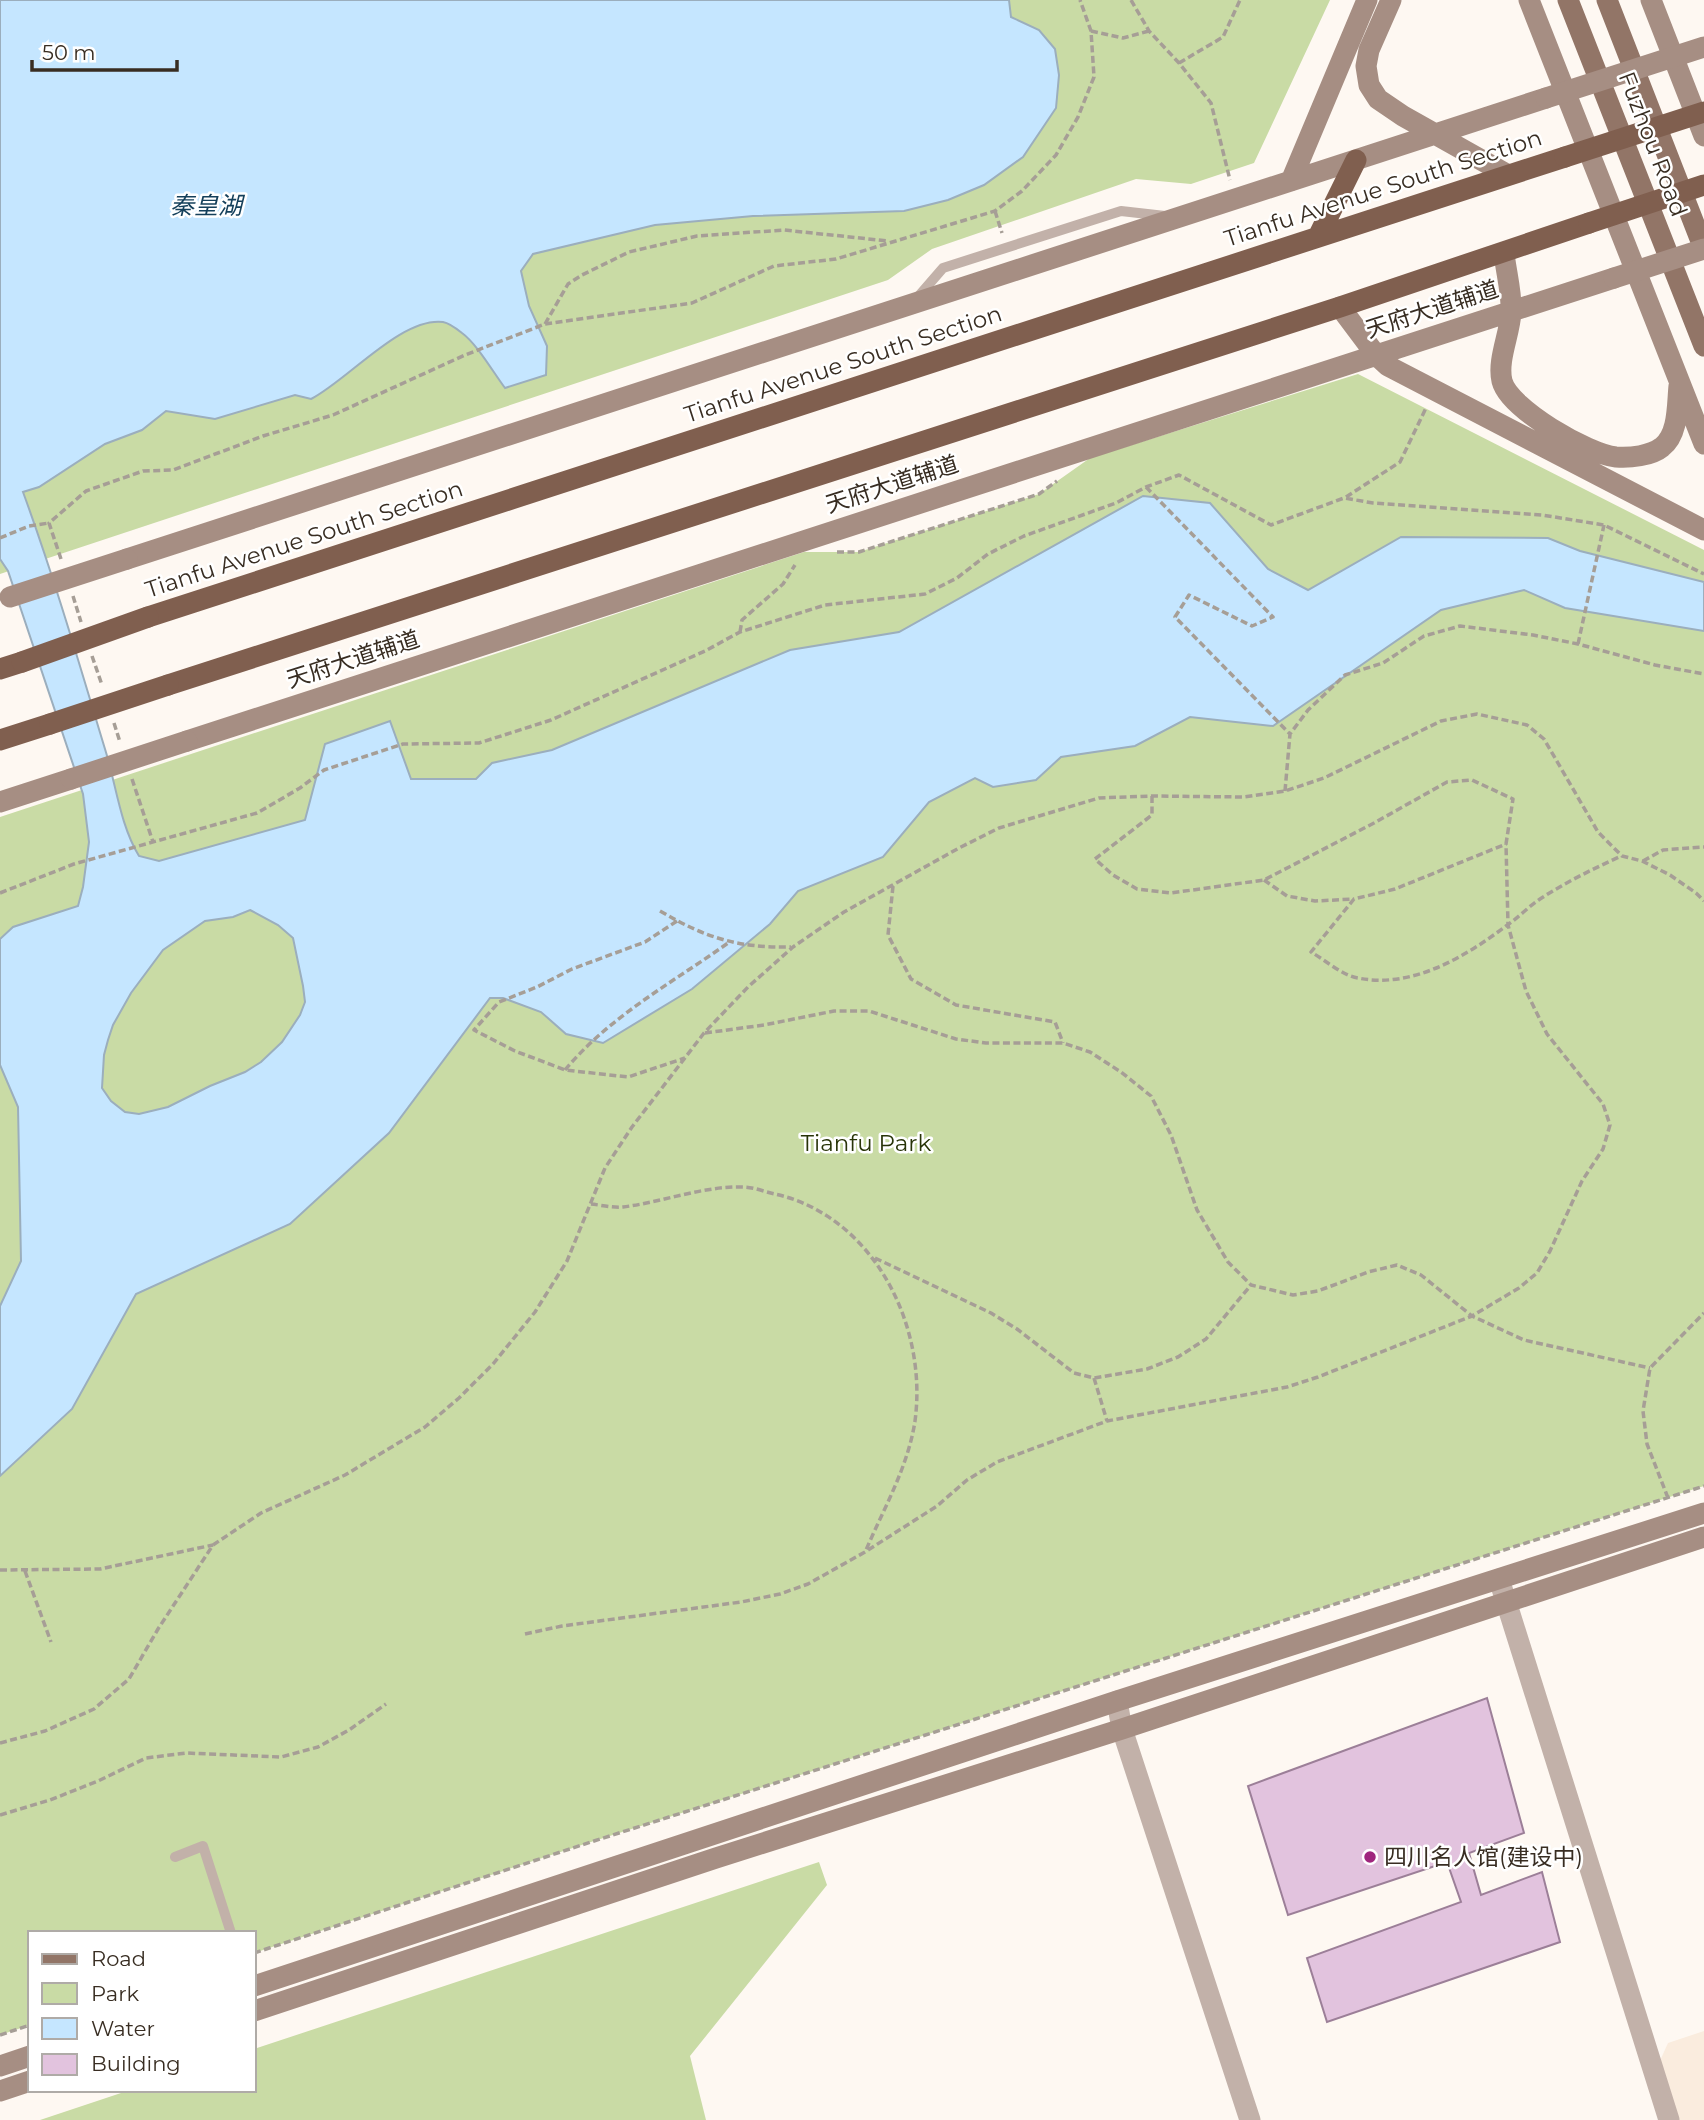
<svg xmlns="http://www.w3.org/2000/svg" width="1704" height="2120" font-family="Montserrat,'Noto Sans SC',sans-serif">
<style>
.built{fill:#faecde}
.green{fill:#c9dba5}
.water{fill:#c5e6ff;stroke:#9baebd;stroke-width:2;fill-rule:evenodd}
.building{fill:#e2c3de;stroke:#9c7f98;stroke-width:2}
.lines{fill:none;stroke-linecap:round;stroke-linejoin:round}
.path{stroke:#a69e96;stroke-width:3.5;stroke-dasharray:7 3.5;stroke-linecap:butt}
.lane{stroke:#c2b1a9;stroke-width:10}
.street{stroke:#c2b1a9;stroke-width:21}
.secondary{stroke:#a68e83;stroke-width:21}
.primary{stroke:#927567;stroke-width:21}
.highway{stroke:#805f4f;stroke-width:21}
.secondary-bridge{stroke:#a68e83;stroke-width:21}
.highway-bridge{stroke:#805f4f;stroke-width:21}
.poi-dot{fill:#9f267e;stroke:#fff;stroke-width:2.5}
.labels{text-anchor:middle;stroke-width:5;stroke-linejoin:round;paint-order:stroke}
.street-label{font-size:23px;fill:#382d22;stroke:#fff}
.park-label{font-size:23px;fill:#283408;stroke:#fff}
.poi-label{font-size:23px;fill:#382d22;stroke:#fff;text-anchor:start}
.water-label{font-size:24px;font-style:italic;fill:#15405b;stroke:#fff}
</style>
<rect width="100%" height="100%" fill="#fef8f2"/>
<path class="built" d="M1704 2031V2120H1678L1659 2063 1668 2043Z"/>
<path class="green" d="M0 0H1330L1254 163 1191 184 1136 179 932 249 888 280 0 574Z
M1358 374 1704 550V1486L594 1841 254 1953V1933H30V2025L0 2035V817L804 552H859L1039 494 1090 458Z
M819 1862 827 1885 690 2056 706 2120H40L130 2090H254V2049Z"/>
<path class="water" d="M0 0H1009L1011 17 1039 30 1055 49 1059 75 1056 108 1023 157 984 185 948 200 904 211 753 216 655 225 533 254 521 271 529 306 547 346 546 375 505 388C493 372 477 344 462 333 457 329 449 323 443 322 401 317 348 380 311 399L295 395 215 419 166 411 142 430 105 444 39 487 23 492C54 577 79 663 105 749 116 784 120 825 139 856L159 861 305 820 325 744 390 721 411 779H476L492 763 552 750 790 650 899 632 1143 496 1210 503 1268 569 1308 590 1401 537 1548 538 1580 551 1704 582V631L1565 608 1524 590 1441 610 1273 726 1190 717 1135 746 1061 757 1036 780 993 787 975 778 929 802 883 857 798 891 770 924 692 989 603 1043 566 1034 541 1012 503 998H490L389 1133 290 1224 136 1294 72 1409 0 1476V1306L21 1261 18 1107 0 1065V939L13 927 78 906 83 887 89 842 83 794 8 571 0 559ZM250 910 278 925 293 938 303 986 305 1002 300 1015 282 1042 261 1062 245 1072 210 1086 168 1107 139 1114 125 1112 111 1101 102 1088 104 1055 108 1040 113 1025 131 993 163 950 205 921 233 917Z"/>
<path class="building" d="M1487 1698 1524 1833 1469 1853 1481 1895 1542 1872 1560 1942 1327 2022 1307 1958 1461 1902 1447 1862 1288 1915 1248 1786Z"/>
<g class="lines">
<path class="path" d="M1131 0 1149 31 1179 63 1211 103 1230 180
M1091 31 1123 38 1149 31
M1179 63 1223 37 1240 0
M995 211 1002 233
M545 324 568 284 582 275 629 252 697 236 784 230 888 241
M1146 487 1273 617 1252 626 1189 595 1175 617 1290 734
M1346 497 1400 462 1426 408
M0 538 29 526 49 523
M837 552H859L1039 494 1057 481
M61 559 49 523 86 491 143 471 173 470 263 436 333 415 465 355 545 324 692 303 774 266 836 259 995 211 1022 191 1056 155 1078 117 1094 77 1091 31 1080 0
M73 596 81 622
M740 632 742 620 783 584 795 565
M1578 644 1604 525
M92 656 102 685
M114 723 120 742
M132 779 153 842
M1285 791 1290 734 1308 710 1345 675 1383 663 1424 636 1460 626 1533 635 1578 644 1655 665 1704 674
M1152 796V815L1095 859 1113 875 1137 889 1171 893 1264 880 1374 823 1447 782 1472 780 1513 799 1506 844 1395 889 1354 899 1311 952C1325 960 1343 976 1358 978 1412 989 1465 957 1506 926 1518 918 1528 907 1540 899 1566 882 1593 869 1621 856
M1643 861 1663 850 1704 847
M1264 880 1287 896 1315 901 1354 899
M893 886 888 935 911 979 956 1005 1055 1022 1063 1043
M0 893 74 864 257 813 300 788 324 770 403 744 479 743 551 720 705 651 740 632 825 605 925 594 957 578 988 554 1024 536 1116 503 1146 487 1179 475 1271 525 1344 498 1373 503 1542 515 1604 525 1704 574
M660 911C706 938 738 948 791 947
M677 921 645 942 572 969 537 987 499 1002 474 1030 515 1051 565 1070 628 1077 685 1058
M705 1033 764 1025 834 1011H869L956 1039 986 1043H1063L1090 1052 1121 1072 1151 1096 1171 1135 1197 1210 1228 1262 1251 1285 1293 1295 1318 1291 1368 1272 1397 1265 1421 1275 1472 1316 1524 1340 1650 1368
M565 1070C610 1016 672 983 728 943
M591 1204C601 1205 613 1208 623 1207 663 1202 702 1186 743 1187 754 1187 765 1192 775 1194 873 1216 928 1325 915 1421 908 1467 884 1508 866 1550
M875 1258 991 1313 1017 1329 1074 1373 1094 1378 1147 1369 1178 1357 1206 1339 1251 1285
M1094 1378 1107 1421
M1668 1498 1647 1444 1643 1411 1650 1368 1704 1313
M0 1570 100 1569 213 1545
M25 1571 51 1642
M525 1634 562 1626 741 1602 780 1594 808 1584 865 1552 937 1506 967 1480 997 1462 1107 1421 1287 1387 1318 1377 1472 1316 1519 1288 1537 1273 1550 1251 1582 1181 1603 1149 1610 1125 1603 1104 1547 1034 1526 991 1508 925 1506 844
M0 1743 45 1731 94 1709 129 1679 158 1629 213 1545 261 1513 345 1475 425 1427 459 1398 493 1364 535 1312 567 1261 605 1168 632 1127 704 1033 748 987 793 947 844 912 959 848 999 828 1099 798 1152 796 1244 797 1285 791 1324 778 1441 721 1477 714 1527 725 1544 739 1598 832 1622 856 1642 861 1670 875 1696 893 1704 901
M0 1815 50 1800 98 1781 146 1758 186 1753 281 1757 318 1747 349 1730 386 1704
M254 1953 594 1841 1704 1486
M0 2035 30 2025"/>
<path class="lane" d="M917 298 943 268 1121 211 1165 216
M175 1857 203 1846 231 1933"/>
<path class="street" d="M1499 1579 1669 2120
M1117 1701 1122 1729 1250 2120"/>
<path class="secondary" d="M1391 0 1369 50 1366 66 1369 85 1378 99 1403 116 1508 175
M1529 0 1704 444
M1651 0 1704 136
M1291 181 1367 0
M1504 253C1506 272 1512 293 1511 312 1510 334 1497 360 1502 381 1509 409 1588 454 1616 457 1630 458 1651 456 1662 447 1679 434 1677 404 1679 386
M1340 307 1376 355 1388 366 1704 530
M127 559 1546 98
M187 741 1614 278
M0 802 71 779
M254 1986 1117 1701 1704 1513
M254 2011 716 1858 1122 1729 1704 1537
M0 2066 30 2056
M0 2091 30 2081"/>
<path class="primary" d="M1568 0 1704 346
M1607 0 1704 249"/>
<path class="highway" d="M1318 237 1356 160
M148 617 1565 157
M0 669 22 662
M168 685 1340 307 1589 223
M0 740 50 724"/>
<path class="secondary-bridge" d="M1546 98 1704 47
M1614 278 1704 249
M10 597 127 559
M71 779 187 741"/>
<path class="highway-bridge" d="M1565 157 1704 112
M1589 223 1704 185
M22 662 148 617
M50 724 168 685"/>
</g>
<circle class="poi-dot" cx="1370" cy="1857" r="7"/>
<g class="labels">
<g class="street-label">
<text transform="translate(1653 144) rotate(69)" y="8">Fuzhou Road</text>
<text transform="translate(1383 188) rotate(-18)" y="8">Tianfu Avenue South Section</text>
<text transform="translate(1432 309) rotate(-18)" y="8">天府大道辅道</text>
<text transform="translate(843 364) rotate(-18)" y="8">Tianfu Avenue South Section</text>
<text transform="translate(892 484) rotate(-18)" y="8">天府大道辅道</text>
<text transform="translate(304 539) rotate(-18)" y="8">Tianfu Avenue South Section</text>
<text transform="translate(353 659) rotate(-18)" y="8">天府大道辅道</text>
</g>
<g class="park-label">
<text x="866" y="1151">Tianfu Park</text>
</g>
<g class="poi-label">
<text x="1384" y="1865">四川名人馆(建设中)</text>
</g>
<g class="water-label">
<text x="206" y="214">秦皇湖</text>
</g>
</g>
<rect x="28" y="1931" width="228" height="161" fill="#ffffff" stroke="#afaba7" stroke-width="2"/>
<rect x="42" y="1954" width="35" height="10" fill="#927567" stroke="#afaba7" stroke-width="2"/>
<text x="91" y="1966" font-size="21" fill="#382d22">Road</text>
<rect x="42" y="1983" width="35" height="21" fill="#c9dba5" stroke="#afaba7" stroke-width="2"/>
<text x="91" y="2001" font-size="21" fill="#382d22">Park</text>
<rect x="42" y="2018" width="35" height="21" fill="#c5e6ff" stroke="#afaba7" stroke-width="2"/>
<text x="91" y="2036" font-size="21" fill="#382d22">Water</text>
<rect x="42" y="2054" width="35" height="21" fill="#e2c3de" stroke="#afaba7" stroke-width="2"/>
<text x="91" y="2071" font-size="21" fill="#382d22">Building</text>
<path d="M32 60v10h145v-10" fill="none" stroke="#382d22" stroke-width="3.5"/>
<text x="42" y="60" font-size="21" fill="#382d22" stroke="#ffffff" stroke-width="5" paint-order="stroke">50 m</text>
</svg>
